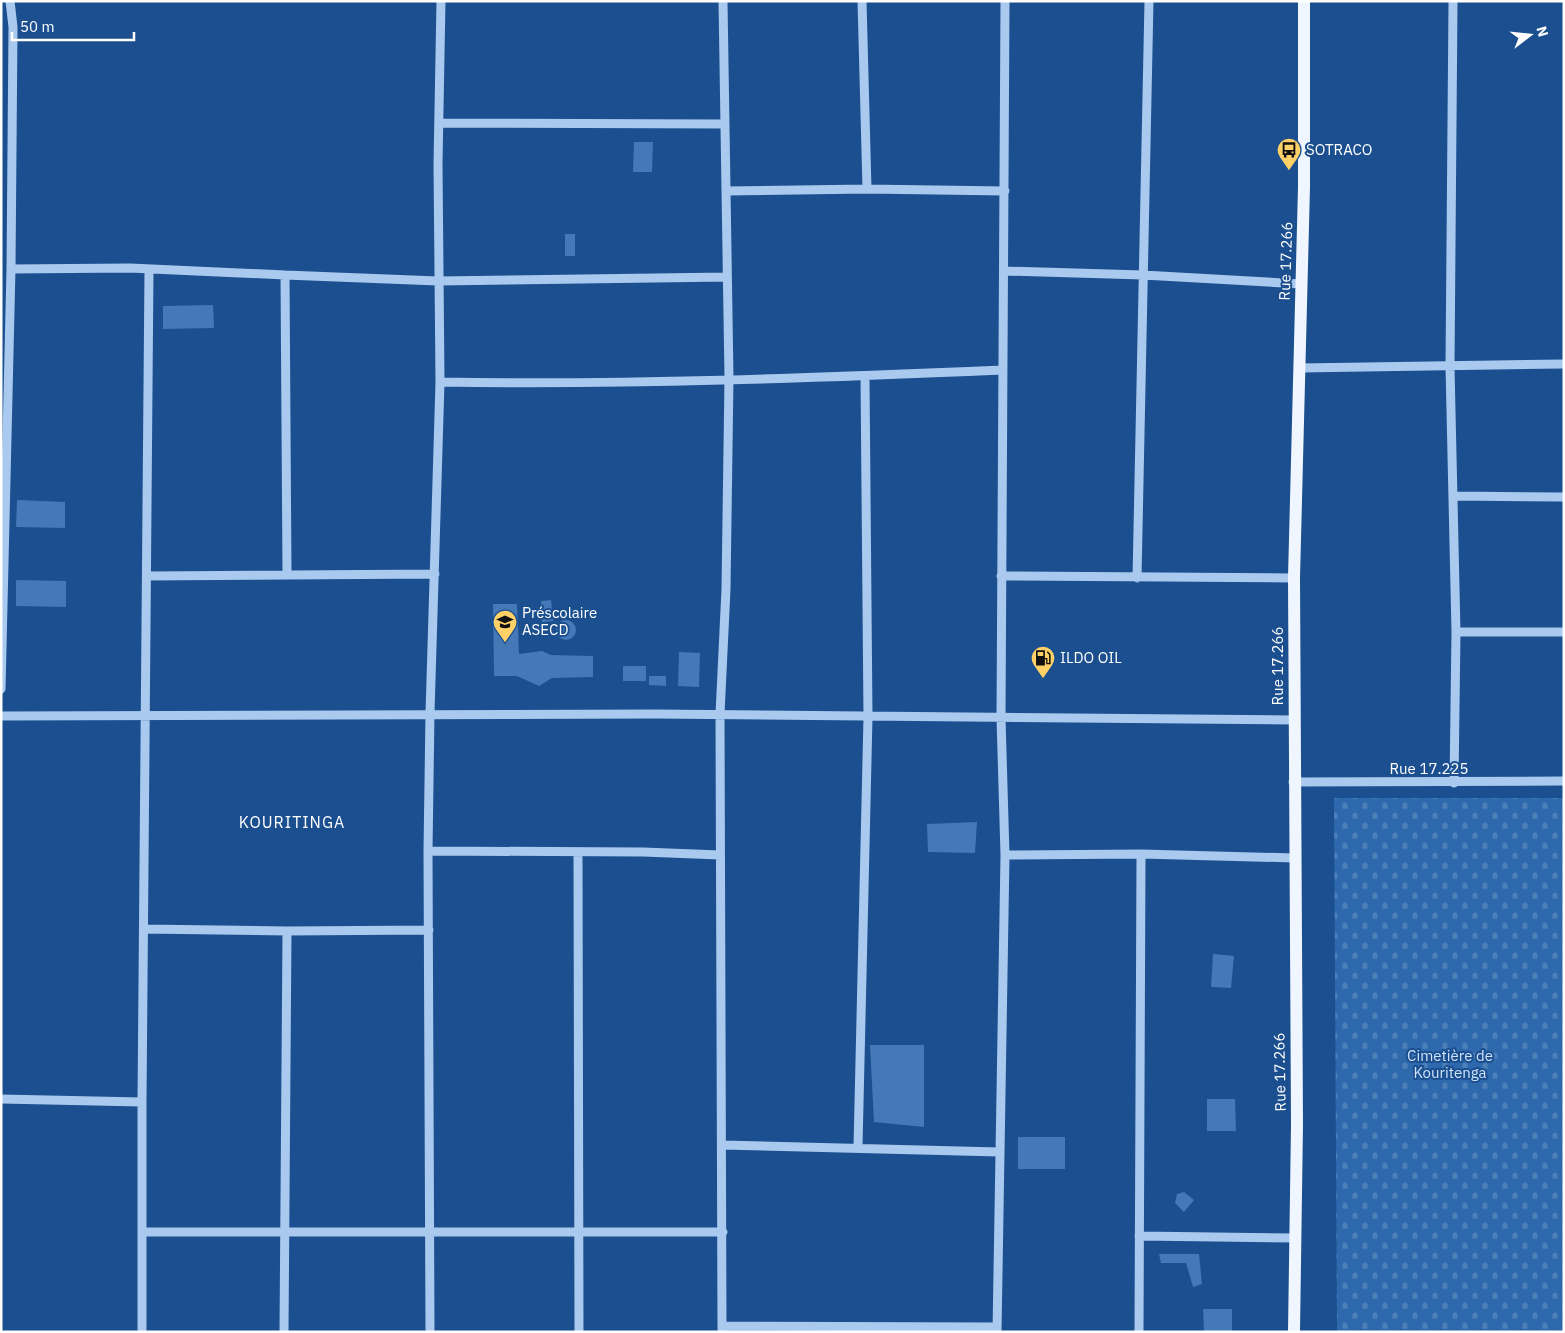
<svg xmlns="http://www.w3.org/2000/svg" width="1565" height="1333" font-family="'IBM Plex Sans',sans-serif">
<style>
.cemetery{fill:url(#cemetery-stones)}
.building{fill:#4478b7}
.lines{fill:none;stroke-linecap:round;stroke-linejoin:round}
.minor{stroke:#a9c9ee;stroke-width:9}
.major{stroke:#f0f6ff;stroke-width:12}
.labels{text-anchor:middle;stroke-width:4;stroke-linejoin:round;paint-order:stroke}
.poi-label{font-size:15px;fill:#fff;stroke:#1b4f8f;text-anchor:start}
.street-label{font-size:15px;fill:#fff;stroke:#1b4f8f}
.park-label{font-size:15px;fill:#cfe3fa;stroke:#1b4f8f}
.neighbourhood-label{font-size:16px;letter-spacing:1px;fill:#fff;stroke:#1b4f8f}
</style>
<defs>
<pattern id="cemetery-stones" width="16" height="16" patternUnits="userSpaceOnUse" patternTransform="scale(1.25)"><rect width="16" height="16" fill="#2e69ad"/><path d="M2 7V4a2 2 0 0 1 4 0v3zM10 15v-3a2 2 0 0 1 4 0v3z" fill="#4d80b9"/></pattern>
</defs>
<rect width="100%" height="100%" fill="#1b4f8f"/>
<path class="cemetery" d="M1334 798H1564V1332H1337Z"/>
<path class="building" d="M634 142H653L652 172H633Z
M565 234H575V256H565Z
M213 305 214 328 163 329V306Z
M17 500 65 502V528L16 527Z
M16 580 66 581V607L16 606Z
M551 600 553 621 542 622 541 601Z
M493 604H517L519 654 542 651 551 655 593 656V677L552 678 539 686 517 676H494Z
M556 630a10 10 0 1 1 20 0a10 10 0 1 1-20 0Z
M679 652 700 653 699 687 678 686Z
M623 666H646V681H623Z
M649 676H666V686L649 685Z
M977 822 975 853 928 852 927 824Z
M1213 954 1234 956 1231 988 1211 987Z
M870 1045H924V1127L874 1122Z
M1207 1099H1235L1236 1131H1207Z
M1018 1137H1065V1169H1018Z
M1184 1192 1194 1200 1184 1212 1175 1203 1177 1194Z
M1159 1254H1199L1202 1284 1193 1287 1186 1263H1161Z
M1203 1309H1232V1332H1204Z"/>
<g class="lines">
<path class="minor" d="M862 1 867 189 1005 191
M1453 1 1450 367 1456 632 1454 783
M439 123 725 124
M726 191 867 189
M11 269 130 268 285 275
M1004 271 1143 275 1301 284
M1300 368 1564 364
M440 382C628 385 816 378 1003 370
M1454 496 1564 497
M287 574 285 275 438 281 727 277
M147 576 435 574
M1001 576 1294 578
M1137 578 1149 1
M1456 632H1564
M1 689 11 269 13 27 10 1
M1 716 655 714 1294 720
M1293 782 1564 781
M428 851 643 852 720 855
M578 852 579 1332
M1005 855 1141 854 1294 858
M144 929 287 931 429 930
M1 1099 142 1102
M722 1145 999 1152
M858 1147 868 717 865 377
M143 1232H723
M1139 1236 1295 1238
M722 1326 996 1327
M142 1332V1102L149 269
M284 1332 287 931
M430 1332 428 851 430 713 440 382 438 164 441 1
M722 1332 720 714 726 589 729 378 723 1
M997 1332 1005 855 1001 718 1005 1
M1139 1332 1141 854"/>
<path class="major" d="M1294 1332 1297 1124 1294 578 1304 187V1"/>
</g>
<defs>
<symbol id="bus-pin" viewBox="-11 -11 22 30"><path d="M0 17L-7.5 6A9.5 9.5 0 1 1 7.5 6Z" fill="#ffd166" stroke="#1b4f8f"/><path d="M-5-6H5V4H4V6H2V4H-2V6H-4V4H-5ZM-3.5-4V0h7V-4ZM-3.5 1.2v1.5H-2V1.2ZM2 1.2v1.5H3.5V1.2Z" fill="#111"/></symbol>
<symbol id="school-pin" viewBox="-11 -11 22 30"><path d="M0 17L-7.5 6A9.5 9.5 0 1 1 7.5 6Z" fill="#ffd166" stroke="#1b4f8f"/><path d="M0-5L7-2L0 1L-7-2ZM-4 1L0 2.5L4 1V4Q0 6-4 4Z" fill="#111"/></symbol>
<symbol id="fuel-pin" viewBox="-11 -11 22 30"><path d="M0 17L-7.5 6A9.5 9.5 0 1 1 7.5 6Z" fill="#ffd166" stroke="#1b4f8f"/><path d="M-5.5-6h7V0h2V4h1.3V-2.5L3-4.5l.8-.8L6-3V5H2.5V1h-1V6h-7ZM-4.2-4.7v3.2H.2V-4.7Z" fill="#111"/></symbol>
</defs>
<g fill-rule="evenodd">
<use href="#bus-pin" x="1275" y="136" width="28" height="38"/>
<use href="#school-pin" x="491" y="608" width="28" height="38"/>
<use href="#fuel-pin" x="1029" y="644" width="28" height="38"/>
</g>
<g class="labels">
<g class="poi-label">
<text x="1306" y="155">SOTRACO</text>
<text x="522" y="618">Préscolaire<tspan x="522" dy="17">ASECD</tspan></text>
<text x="1060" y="663">ILDO OIL</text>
</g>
<g class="street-label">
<text transform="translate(1286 261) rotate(-88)" y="5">Rue 17.266</text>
<text transform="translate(1278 666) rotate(-90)" y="5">Rue 17.266</text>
<text x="1429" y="774">Rue 17.225</text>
<text transform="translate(1280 1072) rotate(-91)" y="5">Rue 17.266</text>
</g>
<g class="park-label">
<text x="1450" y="1061">Cimetière de<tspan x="1450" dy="17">Kouritenga</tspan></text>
</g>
<g class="neighbourhood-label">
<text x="292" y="828">KOURITINGA</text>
</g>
</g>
<rect width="1565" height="1333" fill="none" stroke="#ffffff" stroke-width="5"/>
<g transform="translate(1530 35) rotate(74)" stroke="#1b4f8f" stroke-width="4" paint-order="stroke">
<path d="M0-4L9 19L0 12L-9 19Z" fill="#ffffff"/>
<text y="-8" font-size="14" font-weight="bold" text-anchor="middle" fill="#ffffff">N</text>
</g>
<path d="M12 32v8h122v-8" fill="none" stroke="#ffffff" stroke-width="2.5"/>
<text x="20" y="32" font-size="15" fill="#ffffff" stroke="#1b4f8f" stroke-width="4" paint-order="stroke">50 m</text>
</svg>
